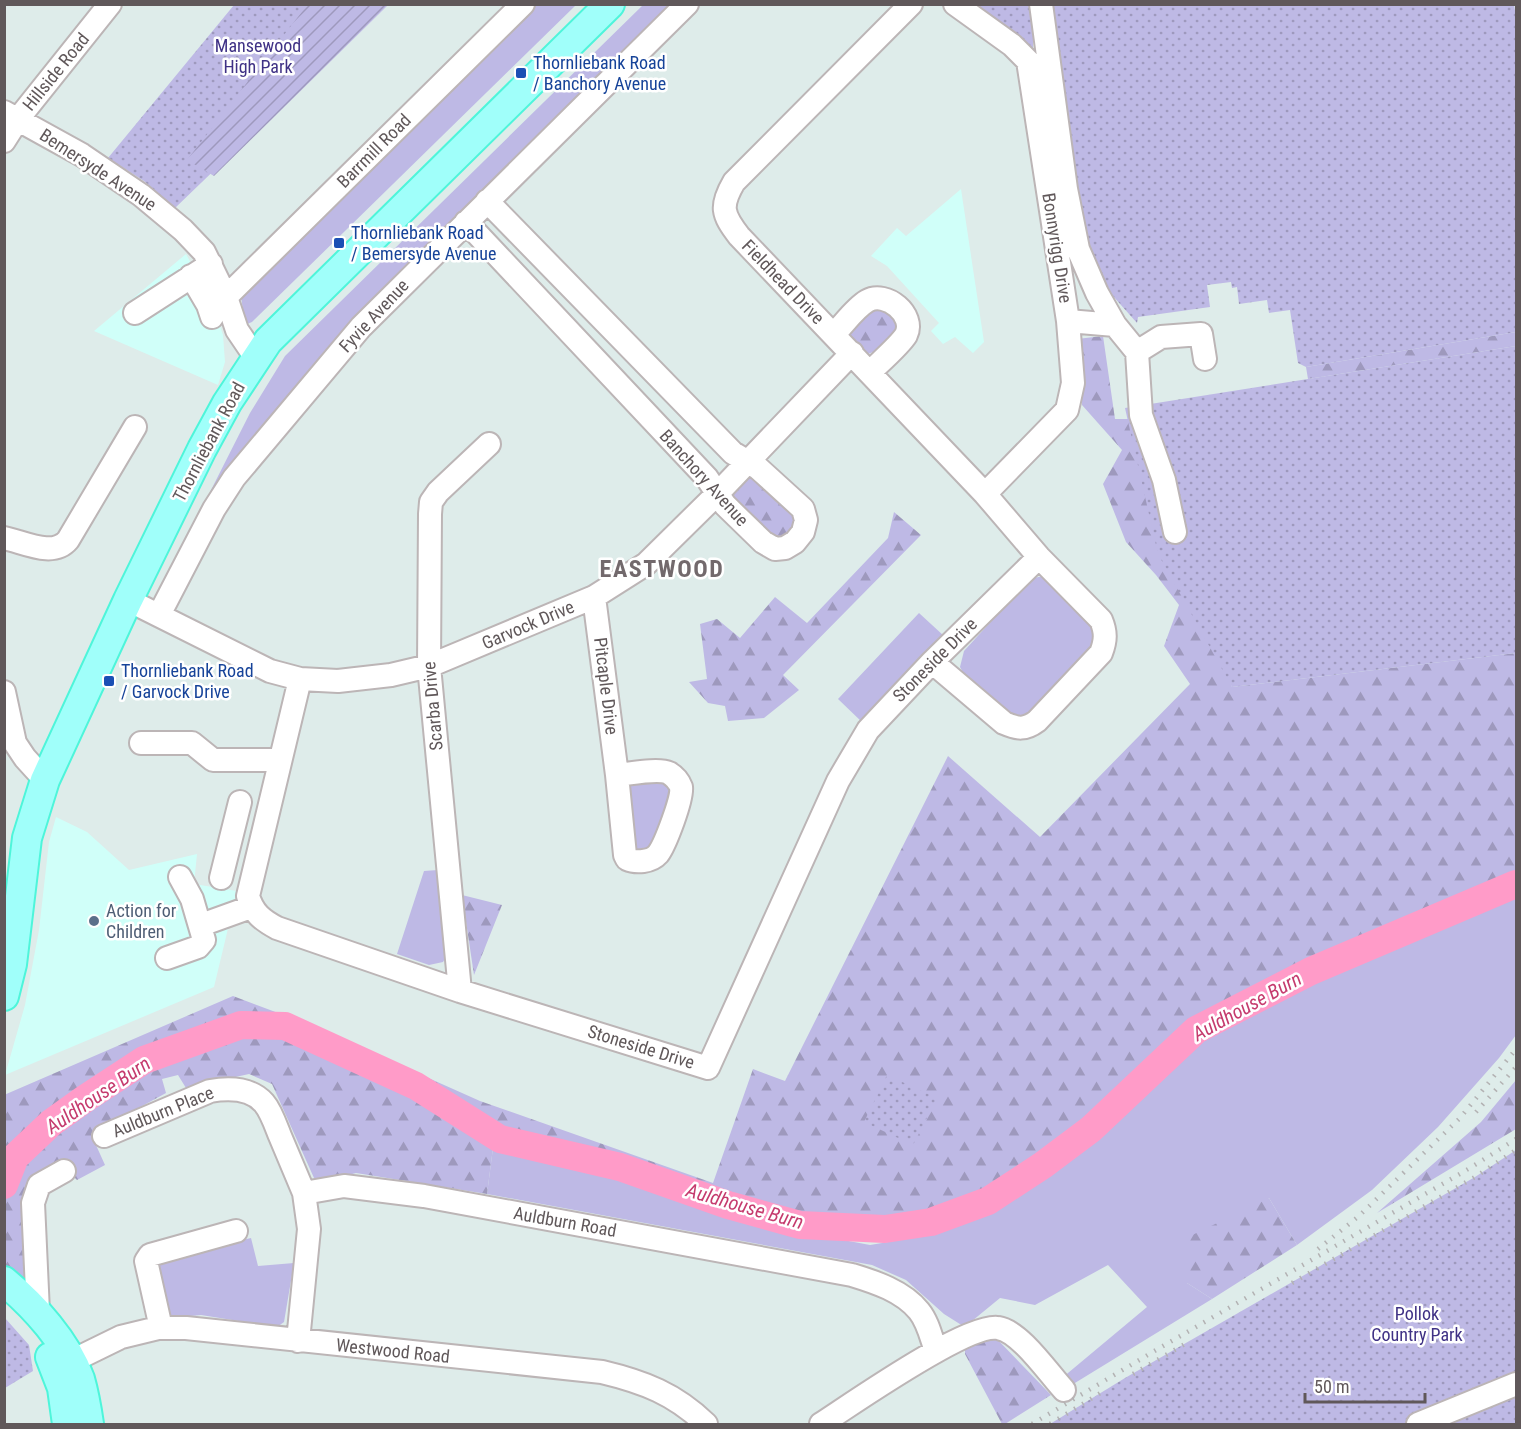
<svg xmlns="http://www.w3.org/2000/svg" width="1521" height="1429" font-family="'Roboto Condensed',sans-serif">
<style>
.commercial{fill:#d0fff9}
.grass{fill:#beb9e5}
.forest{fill:url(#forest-firs)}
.park{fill:url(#park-dots)}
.garden{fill:url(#garden-furrows)}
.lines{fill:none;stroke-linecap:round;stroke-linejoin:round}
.river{stroke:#ff9bc8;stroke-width:28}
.minor-casing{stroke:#bcb5b6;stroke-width:26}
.major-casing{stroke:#4ef5da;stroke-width:32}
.minor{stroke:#fff;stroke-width:22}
.major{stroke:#a0fffa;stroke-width:28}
.rail{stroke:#b3b2b3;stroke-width:4.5;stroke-dasharray:1.5 8;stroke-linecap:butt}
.transit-dot{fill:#1a4fb4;stroke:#fff;stroke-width:2}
.service-dot{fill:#5c6f8a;stroke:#fff;stroke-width:2}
.labels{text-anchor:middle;stroke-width:5;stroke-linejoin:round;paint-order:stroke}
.park-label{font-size:18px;fill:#3f3185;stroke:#fff}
.transit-label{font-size:18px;fill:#164399;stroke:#fff;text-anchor:start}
.street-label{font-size:18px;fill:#60585a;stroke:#fff}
.service-label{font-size:18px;fill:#4e5e75;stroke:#fff;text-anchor:start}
.water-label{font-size:20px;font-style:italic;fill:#c53b6e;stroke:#fff}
.district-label{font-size:24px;font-weight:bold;letter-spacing:1.5px;fill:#72696c;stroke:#fff}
</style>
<defs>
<pattern id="forest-firs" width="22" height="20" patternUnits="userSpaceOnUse" patternTransform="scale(1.5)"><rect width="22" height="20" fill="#beb9e5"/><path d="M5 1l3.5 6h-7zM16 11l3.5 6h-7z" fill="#9e99bd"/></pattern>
<pattern id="park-dots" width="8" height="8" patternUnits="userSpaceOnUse" patternTransform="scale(1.5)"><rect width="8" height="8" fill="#beb9e5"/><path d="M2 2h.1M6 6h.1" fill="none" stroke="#9e99bd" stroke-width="1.8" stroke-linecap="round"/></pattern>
<pattern id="garden-furrows" width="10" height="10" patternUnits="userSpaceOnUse" patternTransform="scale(1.5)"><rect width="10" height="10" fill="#beb9e5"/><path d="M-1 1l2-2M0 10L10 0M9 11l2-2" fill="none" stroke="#9e99bd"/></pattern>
</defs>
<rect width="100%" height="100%" fill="#deecea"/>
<path class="commercial" d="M961 189 984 342 973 353 955 337 943 344 931 331 939 323 887 266 871 256 897 228 906 236Z
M186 254 211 300 223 335 225 362 218 385 94 331Z
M56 817 87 832 129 870 197 854 194 884 237 891 214 987 5 1075 25 1005 39 930 49 842Z"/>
<path class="grass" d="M535 5H576L252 322 247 324 244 320 241 295 479 57Z
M643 5H678L324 355 210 492 250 413 285 356Z
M1047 575 1094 629 1092 645 1028 716 1018 720 966 678 960 667 964 651 1030 579Z
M919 613 944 636 863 723 838 699Z
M661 780 673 789 654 848 635 851 628 788 631 784Z
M438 870 449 952 443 962 429 965 397 954 424 871Z
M1516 893V1035L1499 1058 1438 1127 1372 1190 1297 1245 1269 1198 1187 1283 1212 1299 1070 1386 1062 1378 1147 1307 1108 1265 1035 1305 1000 1298 972 1321 963 1326 944 1314 906 1280 872 1265 487 1194 494 1140 538 1155 576 1164 652 1187 774 1227 870 1245 930 1235 1093 1133 1201 1039 1313 977Z
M251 1238 258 1266 294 1263 284 1322 277 1327 201 1315 149 1320 157 1260Z"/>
<path class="forest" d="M874 307 891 314 897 323C894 340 882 349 866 355L851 340 850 330Z
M1516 332V346L1308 379 1306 367Z
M1103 336 1115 419H1132L1232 687 1516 653V881L1293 974 1191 1028 1097 1113 1011 1177 940 1209 874 1221 790 1217 489 1123 413 1080 304 1028 305 1023 480 1101 713 1183 753 1069 785 1081 948 756 1040 837 1190 684 1164 646 1179 605 1156 575 1126 542 1103 484 1122 450 1082 405 1077 339Z
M747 479H755L796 520 799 529 776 543 734 504 733 494Z
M894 512 921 535 783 675 799 690 764 718 728 721 725 706 708 703 689 682 707 679 700 624 717 619 740 638 775 597 807 623 888 538Z
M462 895 502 905 474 975Z
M233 996 289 1017 286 1035C333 1056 380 1077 426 1101 449 1113 470 1129 494 1140L487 1194 356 1173 330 1180 314 1178 272 1084 249 1074 186 1088 178 1075 162 1079 166 1093 91 1134 105 1165 77 1180 59 1162 39 1176 32 1293 5 1270 4 1095Z
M1516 1080V1129L1377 1213 1481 1122Z
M1269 1198 1297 1245 1212 1299 1187 1283 1184 1239Z
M995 1337 1051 1395 1005 1424H1002L965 1354V1348Z"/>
<path class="park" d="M234 5H386L175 208 144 181 108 158Z
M972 5H1033V50Z
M1050 5H1514L1516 16V332L1306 367 1298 363 1290 310 1269 313 1267 300 1239 304 1237 287 1232 288 1231 282 1207 285 1210 307 1138 317 1137 323 1088 268Z
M1516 346V653L1232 687 1158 554 1125 408Z
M887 1075 937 1098 913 1145 864 1122Z
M1516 1150V1424H1050L1125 1378 1475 1177Z
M5 1318 29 1345 33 1371 5 1388Z"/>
<path class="garden" d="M308 4 388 5 214 176 187 160Z"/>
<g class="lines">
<path class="river" d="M4 1185 15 1157 51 1123 86 1098 144 1060 241 1025 285 1026 416 1086 500 1139 620 1167 728 1205 800 1225 885 1229 931 1222 988 1201 1043 1165 1091 1129 1196 1030 1311 971 1516 884"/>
<defs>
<path id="minor" d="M911 4 734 182C720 206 722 214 739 236L985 494 1039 557 1101 620C1106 632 1106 640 1101 653L1037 721C1025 730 1018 729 1004 723L932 662
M955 4 1012 45 1028 61 1068 321 1073 383 1067 410 985 494
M1041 4 1066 189 1078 249 1097 293 1115 325
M4 112 82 155 141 195 183 230 204 252 226 297 237 330 256 358
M4 141 18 119 110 4
M466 222 707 478 725 505 763 542 775 549 785 548 795 542 803 532 806 520 803 509 758 468 733 453 487 201
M191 276 208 305 212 317
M226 297 523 4
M135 313 211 264
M1068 321 1115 325 1137 352 1141 415 1164 480 1175 532
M834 334C844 324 855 308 867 301 886 290 916 315 906 335 900 345 878 364 870 372
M1137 352 1161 337 1201 334 1205 359
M4 538C24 542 53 558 68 540L135 427
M594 597 617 775C629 774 658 768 669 773 674 776 679 782 681 787 683 798 665 845 658 854 651 862 636 863 627 859L625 855 617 775
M128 600 270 671 300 679 338 681 391 675 429 666 594 597 646 564 717 494 852 353
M159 615 214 509 234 478 361 327 687 4
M300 679 248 896C253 913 262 920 277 928L460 991 708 1068 838 781 868 730 932 662 1039 557
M4 692 15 743 25 758 45 780
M141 743H192L213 760H280
M221 878 240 802
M201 925 251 907
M167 958 198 947 204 940 192 899 180 877
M460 991 429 666 430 514 431 502 438 492 489 444
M104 1136 210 1091C228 1088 251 1088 264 1103 271 1111 276 1126 280 1136 288 1155 296 1174 304 1193
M38 1312 33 1203 39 1185 64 1171
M161 1328 146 1261 150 1255 236 1231
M298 1341 309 1229 304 1193 344 1186 424 1196 852 1275C875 1282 903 1291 919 1311 928 1322 931 1337 936 1351
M72 1361 121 1337 158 1328H186L602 1372C644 1382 675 1394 706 1424
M821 1424C852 1404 967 1323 998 1328 1020 1331 1049 1374 1064 1390
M1418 1424 1516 1384"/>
<path id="major" d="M4 996 12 964 27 838 45 780 128 600 202 449 227 403 268 341 610 4
M4 1281C34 1306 67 1342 80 1379 84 1393 87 1410 89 1424
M50 1357 62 1388 67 1424"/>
</defs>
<use href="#minor" class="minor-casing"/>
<use href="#major" class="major-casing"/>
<use href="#minor" class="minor"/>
<use href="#major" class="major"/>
<path class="rail" d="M1476 1112 1516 1067
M1318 1249 1359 1216 1460 1118 1516 1049
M1292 1283 1475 1177 1516 1150
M1133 1374 1190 1341
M1032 1424 1151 1353 1470 1168 1516 1139
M1050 1424 1102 1392"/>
</g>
<g class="transit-dot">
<rect x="515" y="67" width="12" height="12" rx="3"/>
<rect x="333" y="237" width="12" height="12" rx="3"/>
<rect x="103" y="675" width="12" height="12" rx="3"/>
</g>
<circle class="service-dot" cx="94" cy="921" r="6"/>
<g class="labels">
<g class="park-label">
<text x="258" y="52">Mansewood<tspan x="258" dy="21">High Park</tspan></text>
<text x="1417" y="1320">Pollok<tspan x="1417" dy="21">Country Park</tspan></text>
</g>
<g class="transit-label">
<text x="533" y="69">Thornliebank Road<tspan x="533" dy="21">/ Banchory Avenue</tspan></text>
<text x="351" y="239">Thornliebank Road<tspan x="351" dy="21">/ Bemersyde Avenue</tspan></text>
<text x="121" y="677">Thornliebank Road<tspan x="121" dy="21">/ Garvock Drive</tspan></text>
</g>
<g class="street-label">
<text transform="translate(56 72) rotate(-51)" y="6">Hillside Road</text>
<text transform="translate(374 151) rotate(-45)" y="6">Barrmill Road</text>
<text transform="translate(98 170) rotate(33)" y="6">Bemersyde Avenue</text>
<text transform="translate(1057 248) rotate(81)" y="6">Bonnyrigg Drive</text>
<text transform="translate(783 282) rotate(46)" y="6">Fieldhead Drive</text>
<text transform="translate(374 316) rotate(-47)" y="6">Fyvie Avenue</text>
<text transform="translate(209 442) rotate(-62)" y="6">Thornliebank Road</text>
<text transform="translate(704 478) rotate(48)" y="6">Banchory Avenue</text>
<text transform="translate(528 625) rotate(-23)" y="6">Garvock Drive</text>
<text transform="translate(935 660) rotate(-45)" y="6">Stoneside Drive</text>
<text transform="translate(606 686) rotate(83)" y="6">Pitcaple Drive</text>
<text transform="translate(433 706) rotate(-95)" y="6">Scarba Drive</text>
<text transform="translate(641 1047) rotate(17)" y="6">Stoneside Drive</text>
<text transform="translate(163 1112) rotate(-22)" y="6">Auldburn Place</text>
<text transform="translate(565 1222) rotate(10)" y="6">Auldburn Road</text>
<text transform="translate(393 1351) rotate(6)" y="6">Westwood Road</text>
</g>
<g class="service-label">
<text x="106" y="917">Action for<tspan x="106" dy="21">Children</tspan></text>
</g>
<g class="water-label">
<text transform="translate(1247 1006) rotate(-29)" y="7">Auldhouse Burn</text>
<text transform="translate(98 1095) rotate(-34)" y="7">Auldhouse Burn</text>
<text transform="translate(745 1206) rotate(16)" y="7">Auldhouse Burn</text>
</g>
<g class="district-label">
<text x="662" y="577">EASTWOOD</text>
</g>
</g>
<rect width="1521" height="1429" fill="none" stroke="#60585a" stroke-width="12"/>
<path d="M1305 1393v9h120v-9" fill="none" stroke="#60585a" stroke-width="3"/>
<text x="1314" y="1393" font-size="18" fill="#60585a" stroke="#ffffff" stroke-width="4.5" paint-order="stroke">50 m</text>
</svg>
